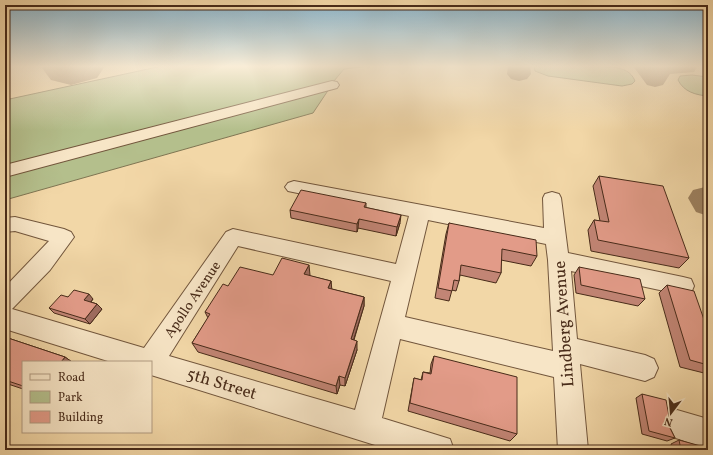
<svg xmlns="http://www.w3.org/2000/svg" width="713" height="455" font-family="Vollkorn,serif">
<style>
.green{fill:#b4bf8c;stroke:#7e7552}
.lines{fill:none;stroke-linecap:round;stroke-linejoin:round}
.taxiway{fill:#9d8160;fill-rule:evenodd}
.runway{fill:#9d8160;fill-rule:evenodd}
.minor-casing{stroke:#72563c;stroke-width:2}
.minor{fill:#f7e5c6;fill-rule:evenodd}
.wall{fill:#c28575;stroke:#482b19}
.shaded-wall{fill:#9e6c5f;stroke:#482b19}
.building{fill:#e29b88;stroke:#482b19}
.labels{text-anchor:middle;stroke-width:3;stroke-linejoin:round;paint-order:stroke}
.street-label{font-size:14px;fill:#482b19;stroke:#f7e5c6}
.near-street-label{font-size:17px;fill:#482b19;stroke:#f7e5c6}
</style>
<rect width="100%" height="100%" fill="#f2d7a7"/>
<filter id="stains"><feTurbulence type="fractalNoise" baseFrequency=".005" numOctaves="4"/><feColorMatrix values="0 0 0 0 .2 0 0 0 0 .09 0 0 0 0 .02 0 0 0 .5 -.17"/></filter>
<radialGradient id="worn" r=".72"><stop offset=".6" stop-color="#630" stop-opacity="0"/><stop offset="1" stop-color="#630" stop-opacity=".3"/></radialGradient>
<path class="green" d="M162 66H369L344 69 334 81 5 168V100Z
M534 66 614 67C623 69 631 71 635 81L632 84 622 86 548 76 535 71Z
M692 75 708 77V96C696 95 684 92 678 80L680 76Z
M329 89 313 113 5 200V174Z"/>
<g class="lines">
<path class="taxiway" d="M508 66H530L531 74 527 79 519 81 511 79 507 74Z
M633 66H697V67L694 72 670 74 663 85 655 87 647 85Z
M705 187H708V216L696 212 688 198 693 190Z"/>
<path class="runway" d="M44 66H105L97 78 71 85 51 80 42 68Z"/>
<defs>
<path id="minor" d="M332 81 337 82 339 85 337 88 5 177V165Z
M294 181 544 228 543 198 545 194 552 192 559 194 561 198 568 253 683 277 691 279 694 286 691 293 683 295 571 271 577 339 645 355 654 359 658 368 654 377 645 381 580 364 588 450H558L554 377 400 339 382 418 450 439 454 450H391L151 375V362H111L5 329V287L49 241 15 231 5 232V218L15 217 64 229 71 232 74 237 50 270 12 309 144 348 226 232 233 229 396 264 409 216 288 191 285 187 288 183ZM428 220 546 244 548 260 553 351 405 317ZM238 246 391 281 355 410 169 356Z
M677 410 708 419V449L667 435 662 425 667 415Z"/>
</defs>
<use href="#minor" class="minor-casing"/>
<use href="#minor" class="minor"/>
</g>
<path class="wall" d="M599 176 689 258 679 268 591 251 588 230 594 220 600 221 593 186Z
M366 203V208L400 223 396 236 358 228 357 232 291 218 290 210Z
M449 223 537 256 531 266 501 260V273L496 283 460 275 459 281 456 291 452 290 449 301 435 298 446 234Z
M579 267 645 299 638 306 576 293 574 275Z
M310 275V276L331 281V289L364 297V306L354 340 357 350 345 386 340 385 337 394 198 352 192 343 208 318 205 312 228 286Z
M667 285 708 331V374L680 367 659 293Z
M68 297 93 299 91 302 97 304 102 309 90 324 54 313 49 308Z
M5 337 65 357 72 362H23V389L5 383Z
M434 356 517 434 510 441 408 411 414 378 421 380 423 372 430 373 431 364Z
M642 394 667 422 675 438 667 441 642 434 636 398Z
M679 440 708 450H673L671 444Z"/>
<path class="shaded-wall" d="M401 215 400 223 396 236 397 227Z
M359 219 358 228 357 232V224Z
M309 265 310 275 306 284 304 274Z
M331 281 332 291 328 288Z
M89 294 93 299 88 305 84 300Z
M364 297V306L351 348V339Z
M97 304 102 309 90 324 85 319Z
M357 341V350L345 386V378Z
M65 357 72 362H61Z
M339 376 340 385 337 394 336 386Z
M5 441 9 443 5 449Z"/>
<path class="building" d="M599 176 663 186 689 258 598 240 594 220 609 222Z
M301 190 366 203 364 207 401 215 397 227 359 219 357 224 290 210Z
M449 223 536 240 537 256 502 249 501 273 461 265 459 281 454 280 452 291 438 288Z
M282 258 309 265 304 274 331 281 328 288 364 297 351 339 357 341 345 378 339 376 336 386 192 343 210 314 205 312 223 284 228 286 240 267 273 275Z
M579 267 640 279 645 299 581 285Z
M667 285 694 291 708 331V365L690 360Z
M74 290 89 294 84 300 97 304 85 319 49 308 61 295 68 297Z
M5 337 65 357 61 362H23V386L5 380Z
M434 356 517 377V434L410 403 414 378 422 380 423 372 431 374Z
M642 394 666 400 669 416 667 422 675 438 649 431Z
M679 440 708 448V450H681Z"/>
<linearGradient id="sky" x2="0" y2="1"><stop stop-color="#89b6cf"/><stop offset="0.51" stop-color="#f9edd7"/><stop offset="1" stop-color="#f9edd7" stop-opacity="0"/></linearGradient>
<rect width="713" height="130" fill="url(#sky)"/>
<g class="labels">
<g class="street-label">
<text transform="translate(192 299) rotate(-56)" y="5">Apollo Avenue</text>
</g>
<g class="near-street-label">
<text transform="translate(563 324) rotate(-94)" y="6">Lindberg Avenue</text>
<text transform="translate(222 383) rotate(17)" y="6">5th Street</text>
</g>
</g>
<rect width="713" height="455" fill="none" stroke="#f2d7a7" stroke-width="20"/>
<rect x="6" y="6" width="701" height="443" fill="none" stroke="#482b19" stroke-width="2"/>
<rect x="10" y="10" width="693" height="435" fill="none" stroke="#482b19"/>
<rect x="22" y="361" width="130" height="72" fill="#f7e5c6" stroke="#b19b81"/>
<rect x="30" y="374" width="20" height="6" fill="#f7e5c6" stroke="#b19b81"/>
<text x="58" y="381" font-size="12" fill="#482b19">Road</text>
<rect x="30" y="391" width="20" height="12" fill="#b4bf8c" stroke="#b19b81"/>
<text x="58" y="401" font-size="12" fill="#482b19">Park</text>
<rect x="30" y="411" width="20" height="12" fill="#e29b88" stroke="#b19b81"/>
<text x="58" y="421" font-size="12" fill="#482b19">Building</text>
<g transform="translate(671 413) rotate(196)" stroke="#f7e5c6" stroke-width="3" paint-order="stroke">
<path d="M0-3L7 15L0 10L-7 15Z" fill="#482b19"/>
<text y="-6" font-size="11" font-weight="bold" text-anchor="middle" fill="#482b19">N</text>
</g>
<rect width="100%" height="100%" filter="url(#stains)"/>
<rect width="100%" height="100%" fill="url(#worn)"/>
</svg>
